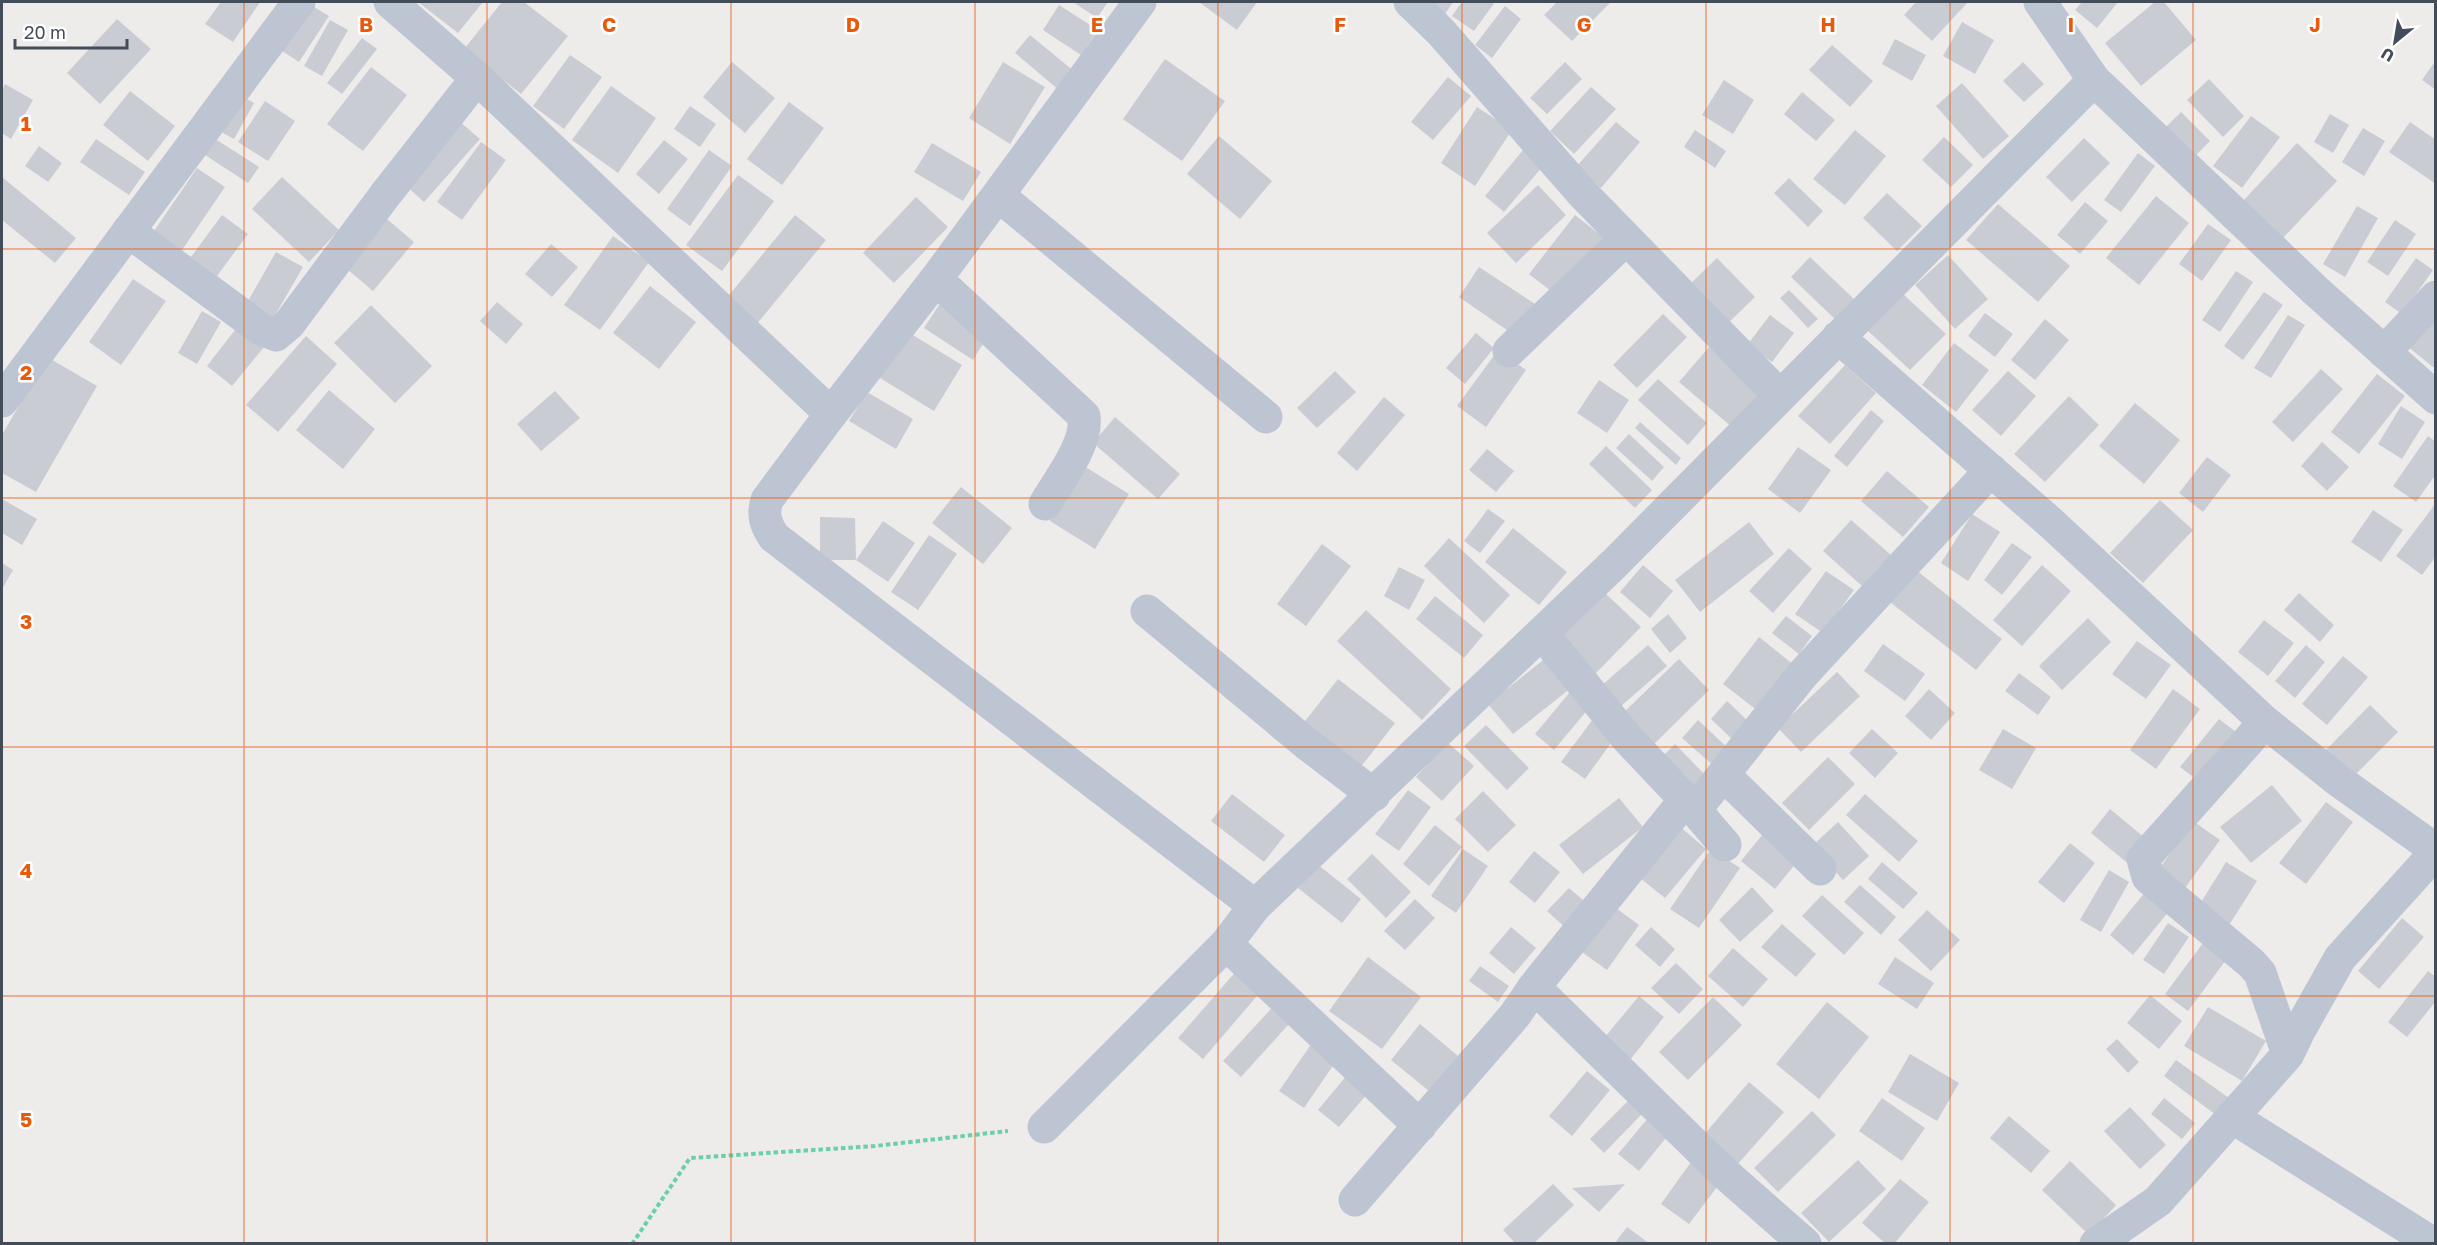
<svg xmlns="http://www.w3.org/2000/svg" width="2437" height="1245" font-family="'Golos Text',sans-serif">
<style>
.building{fill:#caccd4}
.lines{fill:none;stroke-linecap:round;stroke-linejoin:round}
.path{stroke:#6bcfaa;stroke-width:4;stroke-dasharray:4.5 3;stroke-linecap:butt}
.minor{stroke:#bdc5d2;stroke-width:33}
.grid{fill:none;stroke:#e8590c;stroke-width:1.5;stroke-opacity:0.55}
.grid-label{font-size:20px;text-anchor:middle;font-weight:bold;fill:#e8590c;stroke:#fff;stroke-width:5;stroke-linejoin:round;paint-order:stroke}
</style>
<rect width="100%" height="100%" fill="#eeebeb"/>
<path class="building" d="M221 2H260L233 42 205 24Z
M306 2 329 16 299 62 273 45Z
M418 2H483L458 33Z
M502 2H524L568 36 521 94 464 49Z
M1073 2H1108L1097 18Z
M1199 2H1257L1237 30Z
M1423 2H1453L1441 20Z
M1462 2H1495L1474 31 1452 16Z
M1557 2H1611L1572 41 1544 15Z
M1916 2H1968L1932 41 1904 15Z
M2082 2H2118L2097 28 2075 10Z
M2155 2H2164L2196 40 2141 86 2105 43Z
M1059 5 1098 30 1081 55 1043 30Z
M1505 6 1521 19 1492 58 1475 45Z
M117 19 151 49 100 104 67 73Z
M330 20 348 30 322 76 304 66Z
M1962 22 1994 40 1975 74 1943 56Z
M1030 35 1075 72 1060 91 1015 53Z
M362 38 377 49 342 94 327 83Z
M1895 39 1926 55 1912 81 1882 64Z
M1832 45 1873 81 1850 107 1809 70Z
M570 55 602 77 564 129 533 106Z
M1165 59 1225 101 1182 161 1123 119Z
M2436 60V90L2422 80Z
M732 62 775 98 745 133 703 97Z
M1003 62 1045 87 1010 144 969 118Z
M1565 62 1582 79 1547 114 1530 98Z
M2023 62 2044 84 2024 102 2003 81Z
M371 67 407 95 363 151 327 124Z
M1448 77 1471 96 1433 140 1411 122Z
M2209 79 2244 116 2223 137 2187 100Z
M1724 80 1754 100 1733 134 1702 115Z
M1962 83 2009 136 1983 159 1936 106Z
M5 84 33 100 11 139 2 133V90Z
M611 86 656 118 618 173 572 140Z
M1591 87 1616 109 1574 154 1550 131Z
M130 91 175 126 148 161 103 125Z
M235 92 254 103 234 139 214 128Z
M1802 92 1835 120 1816 141 1784 114Z
M265 101 295 121 268 161 238 142Z
M789 102 824 128 782 185 747 159Z
M690 106 716 124 700 147 674 129Z
M1477 107 1512 130 1475 186 1441 163Z
M2181 112 2210 141 2187 164 2158 135Z
M2330 114 2349 125 2333 153 2314 142Z
M2251 116 2280 137 2242 188 2213 166Z
M459 121 480 139 424 202 403 183Z
M1616 122 1640 142 1601 188 1576 167Z
M2410 122 2436 140V184L2389 152Z
M2363 128 2385 141 2364 176 2342 162Z
M1695 130 1726 151 1715 168 1684 147Z
M1855 130 1886 156 1845 205 1813 179Z
M209 135 259 167 248 183 199 151Z
M1219 136 1272 181 1240 219 1187 174Z
M1944 137 1973 165 1951 187 1922 160Z
M2084 138 2110 163 2072 202 2046 177Z
M96 139 145 172 129 195 80 162Z
M664 140 688 159 659 194 636 174Z
M481 142 506 160 462 220 437 202Z
M932 143 981 172 963 201 914 172Z
M2297 143 2337 181 2283 238 2243 201Z
M39 146 62 163 48 182 25 166Z
M709 150 732 166 690 226 667 209Z
M1523 150 1543 166 1504 212 1485 196Z
M2138 153 2155 166 2121 212 2104 200Z
M197 168 225 187 180 253 152 234Z
M738 175 774 201 722 271 686 245Z
M2 177 76 238 55 263 2 220Z
M282 177 339 230 309 262 252 209Z
M1789 178 1823 211 1808 227 1774 193Z
M1538 185 1566 215 1516 263 1487 233Z
M1887 193 1922 226 1897 251 1863 218Z
M2156 196 2189 223 2139 285 2106 258Z
M916 197 948 227 894 283 863 253Z
M2085 202 2108 221 2080 254 2057 235Z
M1998 204 2070 266 2038 302 1966 240Z
M2357 206 2378 218 2345 277 2323 264Z
M381 214 414 242 373 291 340 263Z
M222 215 248 234 217 276 191 257Z
M795 215 826 240 756 325 725 300Z
M1575 215 1607 240 1561 299 1529 274Z
M2395 220 2416 234 2388 276 2367 262Z
M2208 224 2231 240 2202 281 2179 264Z
M613 236 649 262 600 330 564 305Z
M551 244 578 267 552 297 525 274Z
M276 252 303 267 270 324 244 308Z
M1948 255 1988 299 1955 329 1915 285Z
M1810 257 1857 302 1838 322 1791 277Z
M1717 258 1755 297 1723 328 1685 289Z
M2416 258 2433 270 2402 314 2385 302Z
M1479 267 1538 306 1517 337 1459 297Z
M2236 271 2253 282 2220 332 2202 320Z
M133 279 166 301 121 365 89 342Z
M650 286 696 322 659 369 613 333Z
M1789 290 1818 319 1808 328 1780 298Z
M1901 292 1946 334 1910 370 1866 329Z
M2264 292 2283 305 2243 360 2224 346Z
M497 302 523 324 506 344 480 321Z
M941 302 990 332 973 360 924 328Z
M371 305 432 366 395 403 334 343Z
M202 311 221 322 197 364 178 353Z
M2436 312V364L2433 367 2407 346Z
M1985 313 2013 334 1995 357 1968 336Z
M1663 314 1687 337 1637 388 1613 365Z
M1770 315 1794 333 1772 362 1748 344Z
M2288 315 2305 325 2271 378 2254 368Z
M2045 319 2069 340 2035 380 2011 360Z
M238 326 264 347 232 386 207 366Z
M903 329 962 365 934 411 875 375Z
M1476 333 1494 348 1465 384 1446 368Z
M306 336 337 364 278 432 246 405Z
M1954 343 1989 370 1956 412 1922 385Z
M1709 347 1763 393 1733 428 1679 382Z
M1498 350 1526 370 1486 427 1457 406Z
M47 357 97 386 36 492 2 473V435Z
M1845 365 1876 393 1830 444 1798 416Z
M2321 369 2343 389 2293 442 2272 422Z
M1335 371 1356 392 1317 428 1297 408Z
M2008 371 2036 396 2001 436 1972 410Z
M2377 374 2405 396 2359 454 2331 432Z
M1658 379 1707 423 1688 445 1638 400Z
M1599 380 1629 400 1607 433 1577 413Z
M329 390 375 429 343 469 296 430Z
M555 391 580 418 541 451 517 424Z
M867 392 913 419 896 449 849 421Z
M2069 396 2099 425 2045 482 2014 454Z
M1384 397 1405 415 1357 471 1337 453Z
M2135 403 2180 440 2144 484 2099 446Z
M2401 406 2425 422 2402 459 2378 444Z
M1871 410 1884 421 1847 467 1834 456Z
M1115 417 1180 474 1158 499 1093 443Z
M1640 422 1681 458 1676 465 1635 428Z
M1629 434 1664 467 1652 481 1616 448Z
M2428 436 2436 442V474L2416 502 2393 486Z
M2322 442 2349 467 2327 491 2301 466Z
M1606 446 1652 490 1635 508 1589 464Z
M1798 447 1831 470 1800 513 1768 489Z
M1487 449 1514 471 1496 492 1469 470Z
M2207 457 2231 475 2203 512 2179 493Z
M1084 466 1129 494 1095 549 1050 521Z
M1887 471 1929 507 1903 537 1861 501Z
M961 487 1012 528 983 564 932 523Z
M2 499 37 519 22 545 2 533Z
M2160 500 2193 530 2143 583 2110 553Z
M2436 503V556L2422 575 2396 556Z
M1488 509 1505 521 1480 553 1464 541Z
M2373 510 2403 530 2381 562 2351 542Z
M1972 514 2000 532 1968 581 1941 563Z
M820 517 855 518 856 560H820Z
M1851 520 1891 555 1862 586 1823 551Z
M883 521 915 543 888 582 856 560Z
M1749 522 1774 554 1700 612 1675 580Z
M1513 528 1567 572 1539 605 1485 562Z
M929 535 957 554 918 610 891 592Z
M1449 538 1510 595 1484 623 1424 566Z
M2012 543 2032 557 2002 595 1984 580Z
M1322 544 1351 566 1306 626 1277 604Z
M1789 548 1812 569 1773 613 1749 591Z
M2 563 13 570 2 589Z
M1643 565 1673 591 1650 618 1620 592Z
M2042 565 2071 591 2022 646 1993 620Z
M1399 567 1425 580 1409 610 1384 596Z
M1916 570 2002 639 1976 670 1890 602Z
M1826 571 1854 590 1823 633 1795 614Z
M1604 592 1641 627 1594 675 1557 641Z
M2299 593 2334 625 2320 642 2284 610Z
M1435 596 1483 635 1464 658 1416 619Z
M1366 610 1451 689 1422 720 1337 641Z
M1668 614 1687 638 1670 653 1651 629Z
M1786 616 1812 636 1799 654 1772 633Z
M2088 618 2111 642 2062 690 2039 666Z
M2264 620 2294 643 2268 676 2238 652Z
M1759 637 1794 665 1758 711 1723 684Z
M2137 641 2171 665 2146 699 2112 674Z
M1883 644 1925 674 1905 701 1864 671Z
M1648 645 1667 666 1620 707 1601 686Z
M2306 645 2325 662 2295 698 2275 681Z
M1552 653 1576 684 1513 734 1488 704Z
M2343 656 2368 677 2327 725 2302 704Z
M1679 659 1709 690 1650 748 1619 717Z
M1837 672 1860 696 1801 752 1778 728Z
M2019 673 2051 697 2038 715 2005 691Z
M1338 679 1395 723 1360 768 1302 725Z
M1929 689 1955 713 1931 740 1905 716Z
M2173 689 2200 709 2156 769 2130 750Z
M1570 692 1589 708 1554 750 1535 734Z
M1727 701 1750 723 1733 740 1711 719Z
M2370 705 2398 732 2351 779 2324 752Z
M1593 719 1616 736 1585 779 1561 762Z
M2219 719 2240 735 2201 783 2180 767Z
M1698 720 1730 750 1715 767 1682 738Z
M1486 725 1529 768 1507 790 1464 746Z
M1872 729 1898 753 1875 778 1849 753Z
M2003 729 2036 748 2012 789 1979 770Z
M1447 742 1474 766 1442 801 1416 777Z
M1675 744 1706 776 1692 790 1660 759Z
M1828 757 1855 784 1809 830 1782 803Z
M2272 785 2302 821 2251 863 2220 827Z
M1408 790 1431 807 1399 851 1375 834Z
M1483 791 1516 825 1488 852 1455 819Z
M1232 794 1285 835 1264 862 1211 821Z
M1865 794 1918 841 1899 862 1846 815Z
M1619 798 1643 827 1583 874 1559 845Z
M2326 802 2353 822 2306 884 2279 863Z
M2110 809 2150 842 2131 866 2091 833Z
M2193 821 2220 840 2185 888 2159 869Z
M1838 822 1869 856 1843 880 1812 846Z
M1677 824 1706 849 1665 898 1635 874Z
M1435 825 1462 847 1429 886 1403 864Z
M1767 829 1801 857 1775 889 1741 861Z
M2070 843 2095 863 2064 903 2038 882Z
M1463 849 1488 866 1456 913 1431 896Z
M1711 849 1740 868 1699 928 1670 909Z
M1534 851 1560 872 1535 903 1509 882Z
M1372 854 1411 892 1386 918 1347 879Z
M1882 862 1918 893 1903 909 1868 879Z
M2226 862 2257 881 2226 930 2195 912Z
M1317 864 1361 899 1342 923 1298 888Z
M2109 870 2129 882 2101 932 2080 920Z
M1860 885 1896 917 1881 935 1844 902Z
M1752 887 1774 911 1740 942 1719 920Z
M1569 888 1590 906 1568 930 1547 911Z
M2146 891 2170 910 2133 955 2110 935Z
M1822 895 1864 933 1844 955 1802 916Z
M1415 899 1435 918 1405 950 1384 931Z
M1612 905 1639 925 1607 970 1579 950Z
M1927 910 1960 940 1931 971 1898 940Z
M2402 918 2424 937 2379 989 2358 971Z
M2168 923 2189 937 2164 974 2143 960Z
M1782 924 1816 954 1796 977 1761 947Z
M1511 927 1536 948 1514 974 1489 953Z
M1651 927 1675 949 1660 967 1635 945Z
M2203 943 2226 960 2188 1011 2165 994Z
M1733 948 1768 979 1743 1007 1708 976Z
M1368 957 1421 997 1382 1049 1329 1011Z
M1895 957 1934 983 1917 1009 1878 984Z
M1676 963 1703 989 1679 1014 1651 988Z
M1480 966 1509 986 1498 1002 1469 981Z
M1238 969 1263 989 1203 1059 1178 1038Z
M2428 971 2436 977V1001L2407 1037 2388 1022Z
M2150 995 2182 1021 2159 1049 2127 1023Z
M1639 996 1664 1017 1626 1065 1600 1043Z
M1713 997 1742 1025 1688 1080 1659 1052Z
M1280 999 1297 1015 1241 1077 1223 1061Z
M1827 1002 1869 1037 1819 1099 1776 1064Z
M2208 1007 2266 1041 2242 1081 2184 1046Z
M1420 1024 1458 1056 1429 1091 1391 1060Z
M2117 1039 2139 1062 2128 1073 2106 1049Z
M1314 1040 1339 1057 1304 1108 1279 1091Z
M1910 1054 1959 1083 1937 1121 1888 1092Z
M2176 1060 2229 1098 2216 1115 2164 1076Z
M1352 1069 1373 1087 1339 1127 1318 1110Z
M1587 1071 1610 1090 1572 1136 1549 1116Z
M1749 1082 1784 1112 1736 1166 1702 1137Z
M1882 1098 1925 1128 1902 1161 1859 1131Z
M2164 1098 2195 1123 2182 1139 2151 1114Z
M1628 1101 1642 1114 1604 1153 1590 1139Z
M2130 1107 2166 1145 2140 1169 2104 1131Z
M1812 1111 1836 1135 1778 1192 1754 1168Z
M1653 1112 1674 1128 1639 1171 1618 1154Z
M2009 1116 2050 1151 2031 1173 1990 1138Z
M1858 1160 1886 1189 1829 1242 1801 1213Z
M2070 1161 2116 1205 2089 1235 2042 1190Z
M1691 1162 1720 1183 1689 1224 1661 1204Z
M1900 1179 1929 1202 1894 1244H1886L1862 1223Z
M1553 1184 1574 1205 1533 1244H1516L1503 1230Z
M1625 1184 1599 1212 1572 1188Z
M1627 1227 1650 1244H1614Z"/>
<g class="lines">
<path class="path" d="M632 1244 690 1158 875 1146 1008 1131"/>
<path class="minor" d="M390 2 477 78 831 414 936 279 1140 2
M1410 2 1441 32 1582 193 1780 396
M2094 80 2316 291 2436 398
M998 195 1266 417
M128 231 261 329 276 335 289 324 385 195 477 78
M936 279 1084 416C1088 444 1059 480 1045 504
M1838 337 2051 523 2265 722 2339 781 2436 850
M1509 351 1626 239
M2384 352 2436 297
M2 401 299 2
M831 414 767 500C762 515 766 525 774 537L1255 906
M1147 611 1307 744 1374 795
M1542 633 1627 738 1695 810 1802 675 1991 470
M2265 722 2143 859 2148 877 2251 963 2260 973 2288 1054
M1724 775 1820 869
M1695 810 1725 845
M1226 944 1420 1126
M1534 987 1721 1170 1805 1244
M2232 1117 2434 1244
M1044 1127 1226 944 1255 906 1614 564 2094 80 2040 2
M1355 1200 1515 1015 1534 987 1685 800
M2096 1244 2158 1201 2288 1054 2299 1031 2340 958 2436 852"/>
</g>
<path class="grid" d="M244 2V1244M487 2V1244M731 2V1244M975 2V1244M1218 2V1244M1462 2V1244M1706 2V1244M1950 2V1244M2193 2V1244M2 249H2436M2 498H2436M2 747H2436M2 996H2436"/>
<g class="grid-label">
<text x="366" y="32">B</text>
<text x="609" y="32">C</text>
<text x="853" y="32">D</text>
<text x="1097" y="32">E</text>
<text x="1340" y="32">F</text>
<text x="1584" y="32">G</text>
<text x="1828" y="32">H</text>
<text x="2071" y="32">I</text>
<text x="2315" y="32">J</text>
<text x="26" y="131">1</text>
<text x="26" y="380">2</text>
<text x="26" y="629">3</text>
<text x="26" y="878">4</text>
<text x="26" y="1127">5</text>
</g>
<rect width="2437" height="1245" fill="none" stroke="#434c59" stroke-width="6"/>
<g transform="translate(2395 42) rotate(210)" stroke="#ffffff" stroke-width="4.5" paint-order="stroke">
<path d="M0-4.5L10 22L0 15L-10 22Z" fill="#434c59"/>
<text y="-9" font-size="16" font-weight="bold" text-anchor="middle" fill="#434c59">U</text>
</g>
<path d="M15 39v9h112v-9" fill="none" stroke="#434c59" stroke-width="3"/>
<text x="24" y="39" font-size="18" fill="#434c59" stroke="#ffffff" stroke-width="4.5" paint-order="stroke">20 m</text>
</svg>
